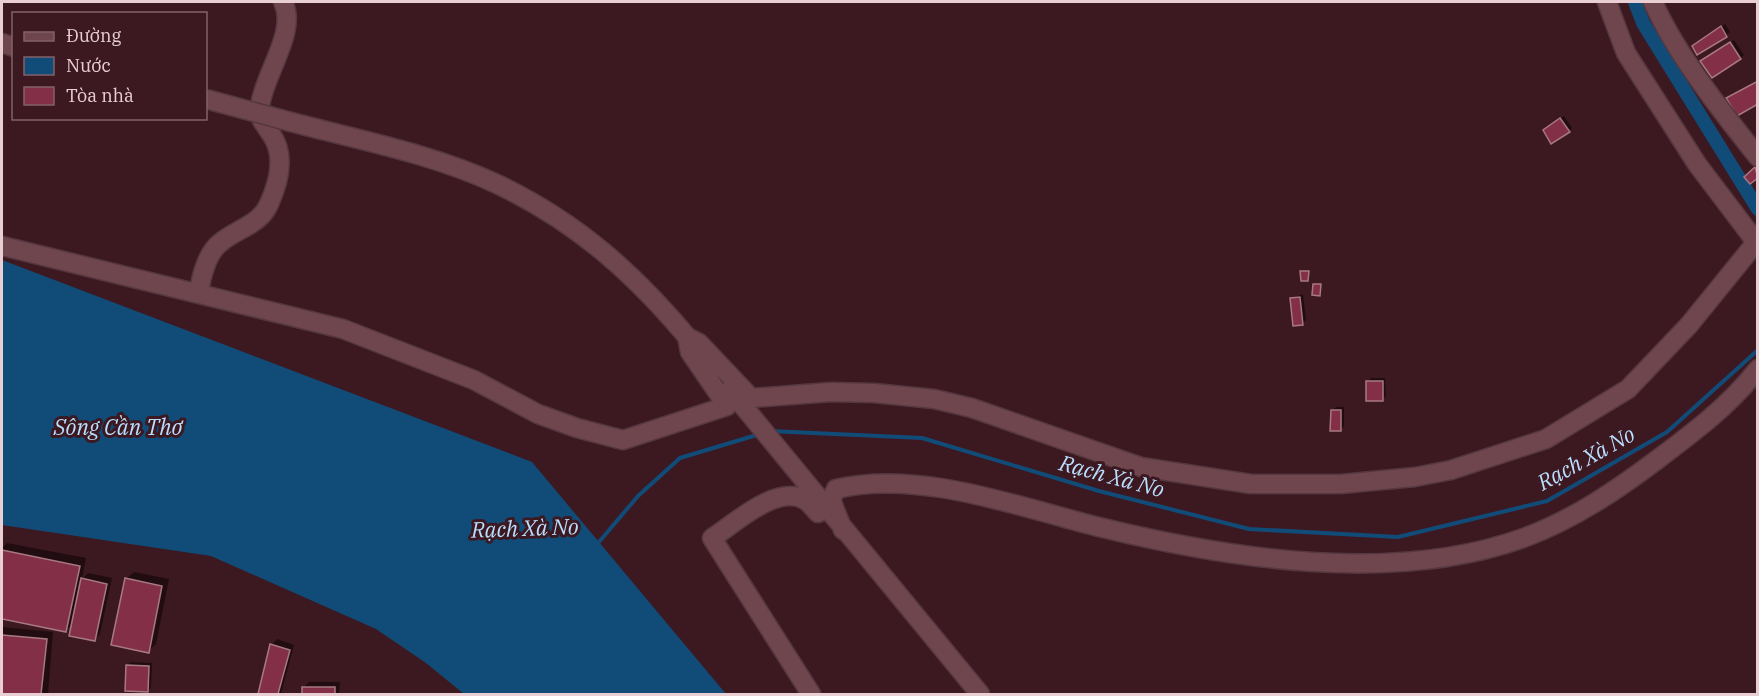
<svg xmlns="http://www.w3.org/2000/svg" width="1759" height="696" font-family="'IBM Plex Serif',serif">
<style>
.water{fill:#114c78}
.shadow{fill:#0007}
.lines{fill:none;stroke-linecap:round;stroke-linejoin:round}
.stream{stroke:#114c78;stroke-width:4}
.canal{stroke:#114c78;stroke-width:14}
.building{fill:#822f47;stroke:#a77982;stroke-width:1.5}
.minor-casing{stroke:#55373f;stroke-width:21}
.minor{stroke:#6f464e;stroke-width:18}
.minor-bridge-casing{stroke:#55373f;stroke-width:21;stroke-linecap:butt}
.minor-bridge{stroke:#6f464e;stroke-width:18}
.labels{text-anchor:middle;stroke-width:6;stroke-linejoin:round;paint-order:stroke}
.water-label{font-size:22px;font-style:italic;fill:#badefe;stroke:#3c1821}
</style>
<rect width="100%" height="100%" fill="#3c1821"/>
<path class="water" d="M2 260 532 462 726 694H464L426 663 376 629 211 556 2 525Z"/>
<path class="shadow" d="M1725 24 1730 32 1698 53 1697 42Z
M1734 40 1744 55 1740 58H1706Z
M1564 116 1572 128 1569 131 1549 126Z
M1303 294 1306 320 1302 324 1292 298Z
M1371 378H1385L1386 396 1382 399 1367 382Z
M1336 407H1344V426L1340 430 1332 411Z
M7 543 86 558 82 579 88 573 112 578 100 634 95 639 73 623 66 630 2 617V548Z
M134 572 169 579 156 644 148 651 126 579Z
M2 627 53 632 48 694H2Z
M277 639 294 645 281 694H260L272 645Z
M131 662 152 663 151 687 148 691 127 665Z
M309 682H340L339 694H303L304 687Z"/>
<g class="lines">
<path class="stream" d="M770 431 922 438 1099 491 1249 529 1398 537 1547 501 1667 432 1758 350
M593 542H599L638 496 680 458 760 434"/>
<path class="canal" d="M1635 2 1643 23 1758 209"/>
</g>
<path class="building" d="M1721 26 1727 37 1697 55 1692 46Z
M1730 42 1741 59 1712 78 1700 61Z
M1758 81V104L1737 116 1726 98Z
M1560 118 1570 132 1551 144 1543 130Z
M1755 167 1758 178 1750 184 1744 177Z
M1300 271H1309L1308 281H1301Z
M1313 284H1321L1320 296 1312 295Z
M1300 297 1303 325 1293 326 1290 298Z
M1366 381H1383V401H1366Z
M1331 410H1341V431H1330Z
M2 550 80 566 66 632 2 619Z
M81 578 107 584 95 641 69 636Z
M125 578 162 586 149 653 111 645Z
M2 635 47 639 41 694H2Z
M270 644 290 650 278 694H258Z
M126 665 149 666 148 692 125 691Z
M302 687H335V694H302Z"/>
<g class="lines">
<defs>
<path id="minor" d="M1607 2 1626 53 1697 164 1756 242
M1653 2C1676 54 1722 112 1758 157
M2 43 14 47
M291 122C359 140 433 154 497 184 579 223 637 276 694 345
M2 246 343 329 474 380 538 414 577 428 623 440 727 406 690 352 687 337
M199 292C201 277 207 253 220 243 236 229 260 225 269 204 279 182 286 155 271 134 264 123 258 119 260 106 264 74 298 31 283 2
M687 337 699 343 751 398 831 392 874 393 934 399 972 408 1141 467 1251 484H1341L1415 477 1451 470 1546 439 1628 389 1689 325 1758 240
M730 390 980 694
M843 530 831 500 836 489C918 469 1019 507 1099 527 1230 559 1396 585 1526 537 1574 519 1617 490 1658 459 1694 432 1730 405 1758 369
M811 694 712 538C733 525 777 483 805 500 810 503 814 509 818 513"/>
</defs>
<use href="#minor" class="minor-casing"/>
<use href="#minor" class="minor"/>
<defs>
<path id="minor-bridge" d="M206 99 291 122"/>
</defs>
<use href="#minor-bridge" class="minor-bridge-casing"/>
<use href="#minor-bridge" class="minor-bridge"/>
</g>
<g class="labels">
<g class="water-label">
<text x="118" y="435">Sông Cần Thơ</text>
<text transform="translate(1586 458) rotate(-29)" y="8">Rạch Xà No</text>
<text transform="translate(1112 476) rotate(15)" y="8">Rạch Xà No</text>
<text transform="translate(525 528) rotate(-2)" y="8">Rạch Xà No</text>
</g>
</g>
<rect width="1759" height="696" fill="none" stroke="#e9cfd4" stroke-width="6"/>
<rect x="12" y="12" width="195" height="108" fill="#3c1821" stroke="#816169" stroke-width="1.5"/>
<rect x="24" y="32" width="30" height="9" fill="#6f464e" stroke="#816169" stroke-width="1.5"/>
<text x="66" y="42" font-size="18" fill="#e9cfd4">Đường</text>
<rect x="24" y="57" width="30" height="18" fill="#114c78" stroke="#816169" stroke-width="1.5"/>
<text x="66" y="72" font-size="18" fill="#e9cfd4">Nước</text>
<rect x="24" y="87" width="30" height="18" fill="#822f47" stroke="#816169" stroke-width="1.5"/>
<text x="66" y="102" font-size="18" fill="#e9cfd4">Tòa nhà</text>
</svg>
